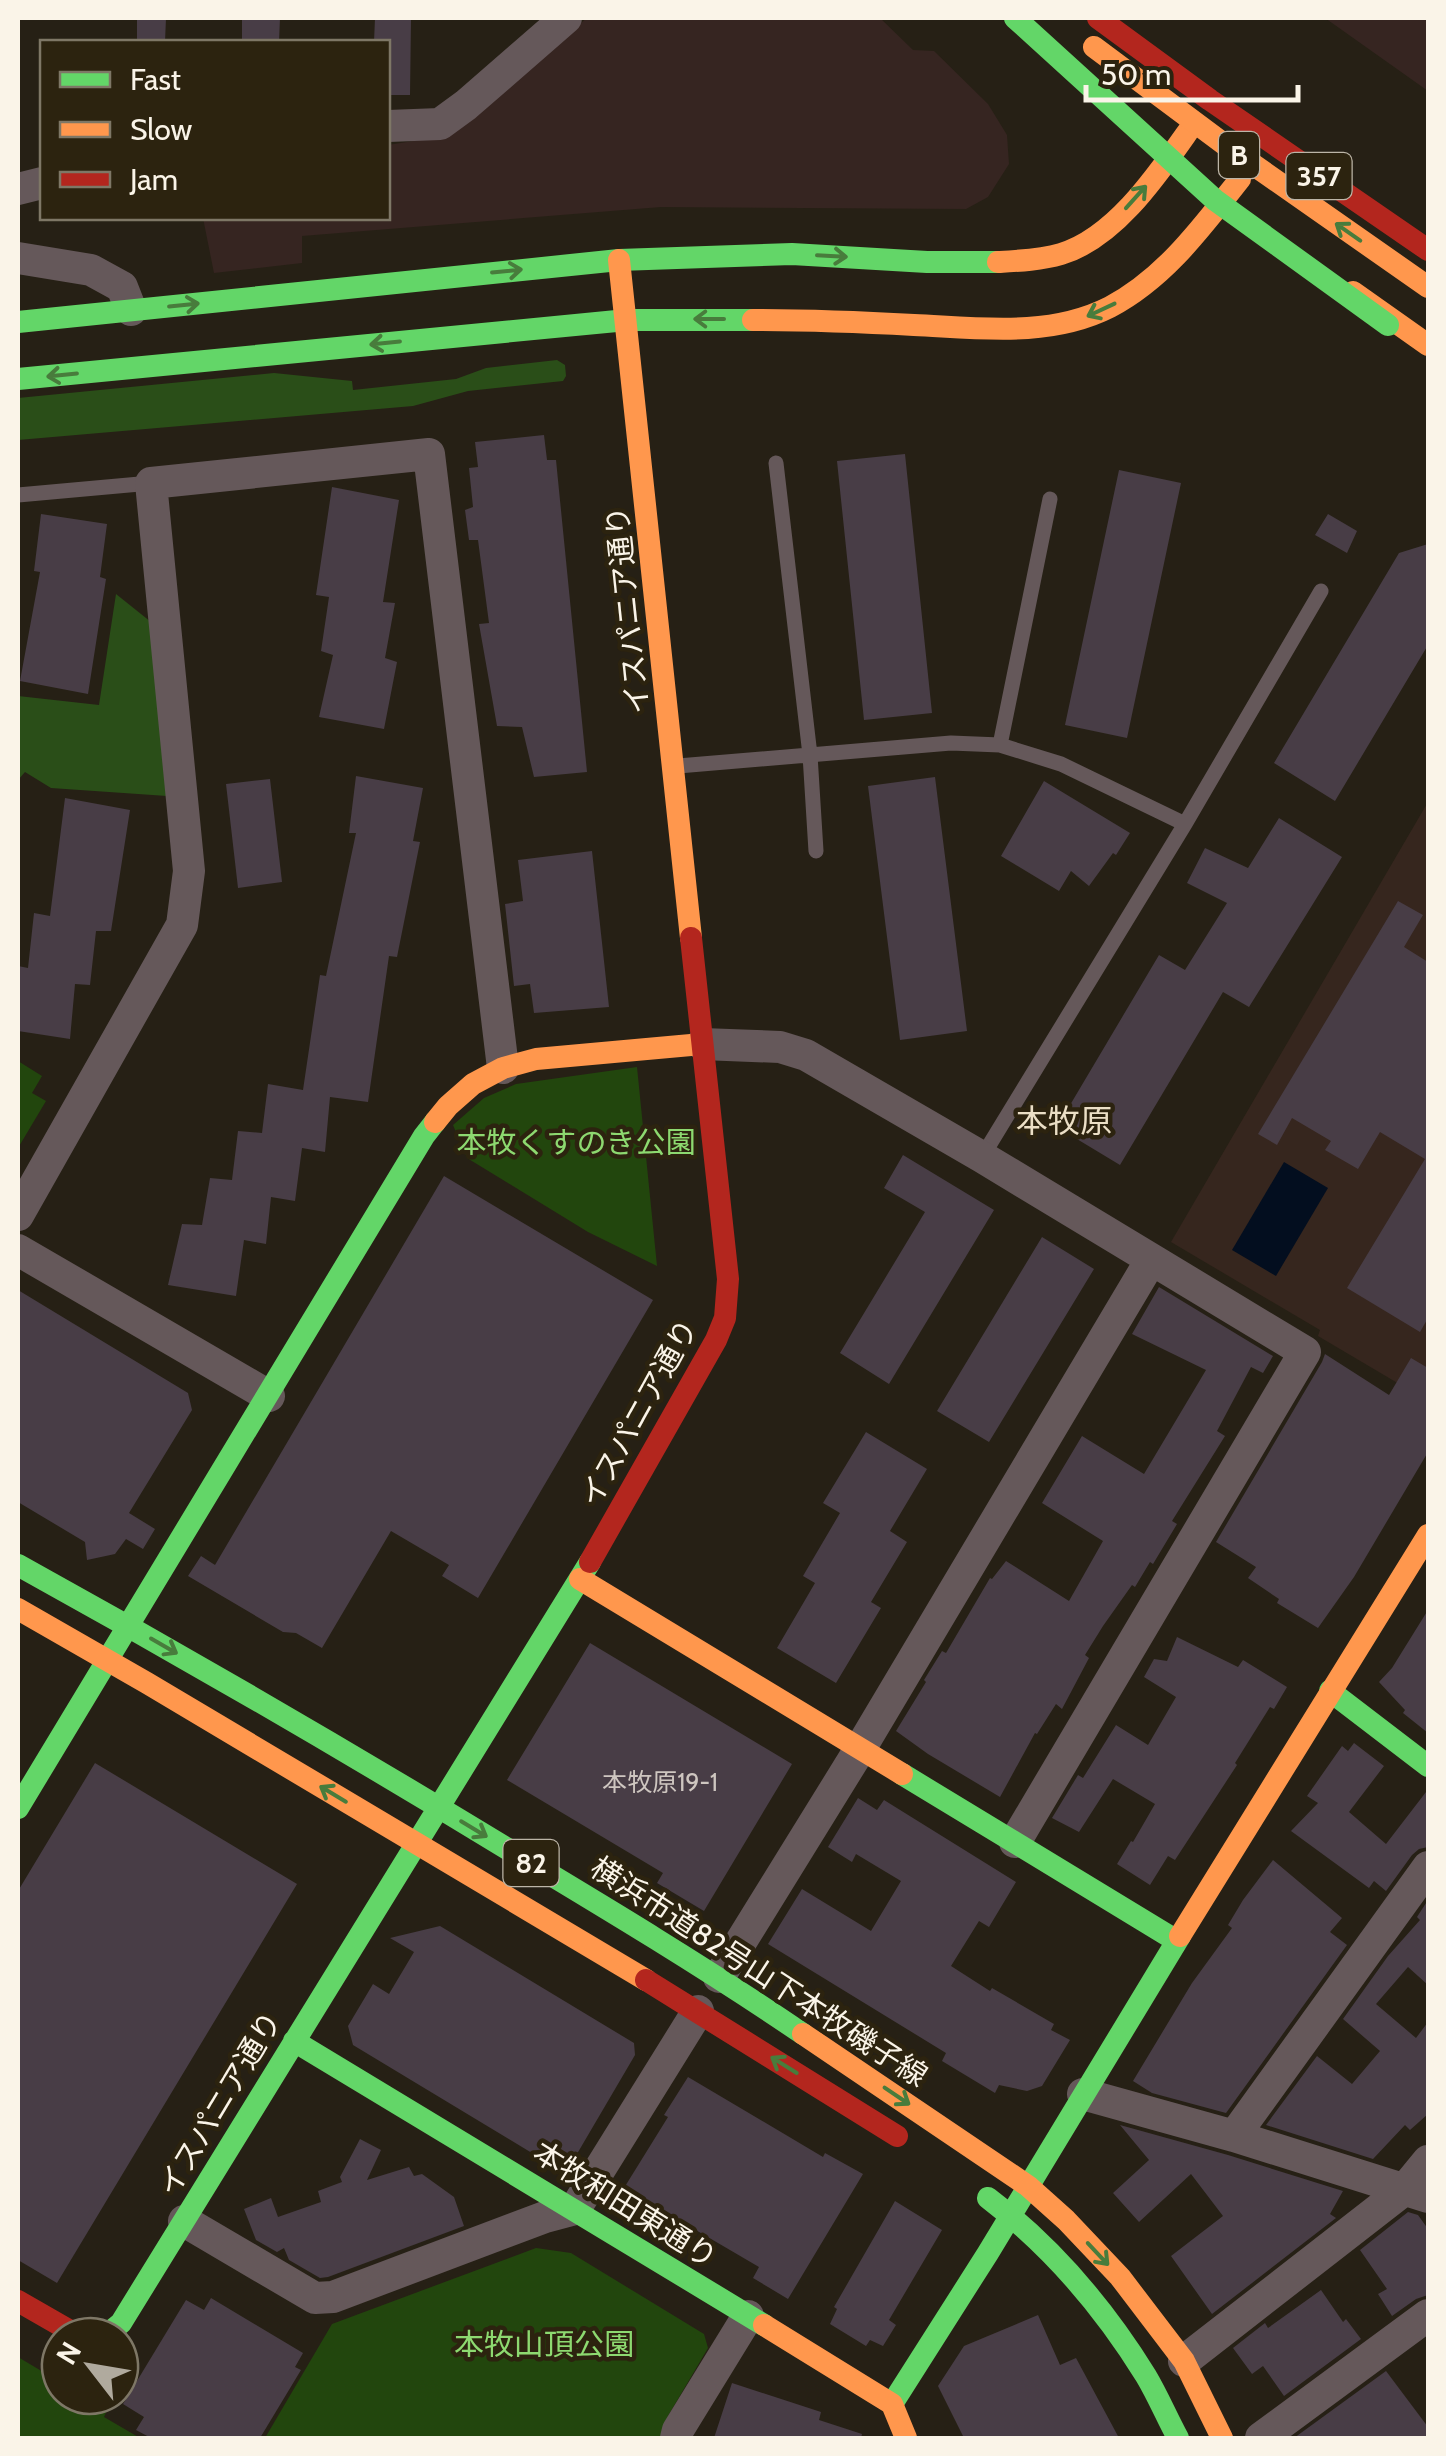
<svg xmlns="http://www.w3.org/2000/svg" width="1446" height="2456" font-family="Cabin,'Noto Sans JP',sans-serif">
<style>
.industrial{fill:#362521}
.education{fill:#36261e}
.green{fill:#22460d}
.forest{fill:#2a4e18}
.water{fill:#030e1f}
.building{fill:#483d46}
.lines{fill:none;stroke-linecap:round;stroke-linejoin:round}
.lane{stroke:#65585a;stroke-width:15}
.street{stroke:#65585a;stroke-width:32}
.fast{stroke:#63d668;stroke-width:22}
.slow{stroke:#ff974d;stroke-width:22}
.jam{stroke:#b3261e;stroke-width:22}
.fast-bridge{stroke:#63d668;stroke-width:22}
.slow-bridge{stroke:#ff974d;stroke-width:22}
.oneway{stroke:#487c3c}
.labels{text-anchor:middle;stroke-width:9;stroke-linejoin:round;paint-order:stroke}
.number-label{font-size:25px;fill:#cec6c0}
.shield{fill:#2c230f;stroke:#bcb5a7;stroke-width:2.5}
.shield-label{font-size:28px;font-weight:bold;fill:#faf4e8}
.street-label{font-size:30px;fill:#faf4e8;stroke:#2c230f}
.park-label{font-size:30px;fill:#8dd970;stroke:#2c230f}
.neighbourhood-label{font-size:32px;fill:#ebdfc6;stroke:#2c230f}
</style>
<rect width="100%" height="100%" fill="#262015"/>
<path class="industrial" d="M587 18H880L913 50 934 51 988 104 1007 135 1009 164 988 197 966 209 661 207 302 236V263L214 273 203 218H388V145L445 136Z
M1325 18H1428V91Z"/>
<path class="education" d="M1428 802V1401L1318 1336 1320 1330 1171 1242Z"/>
<path class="green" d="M18 1061 42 1076 32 1093 46 1101 18 1148Z
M637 1067 657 1266 588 1232 467 1158 453 1125 484 1098 516 1084Z
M536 2248 571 2253 704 2334 708 2348 668 2416 662 2438H265L332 2324Z
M18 2357 60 2382V2396H83L107 2410 104 2417 140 2438H18Z"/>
<path class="forest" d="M557 360 565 365 566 376 563 381 468 391 413 406 18 440V398L274 373 352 381 353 390 456 379 486 368Z
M116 594 151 622 167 796 51 788 25 772 18 780V696L99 705Z"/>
<path class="water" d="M1284 1162 1328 1188 1276 1276 1232 1250Z"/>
<path class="building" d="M137 18H166L165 42H137Z
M242 18H280L279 42H242Z
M375 18H411L410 95H388V42H374Z
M544 435 547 460H556L587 772 534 777 522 727 497 726 479 624 489 623 478 540H469L465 510 473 507 469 468 478 467 475 442Z
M905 454 932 713 864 720 837 461Z
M1119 470 1181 483 1127 738 1065 725Z
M332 487 399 500 383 602 395 603 385 658 397 662 384 729 319 717 333 655 321 651 329 597 316 595Z
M41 514 107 524 100 577 106 579 88 694 20 681 40 572 34 571Z
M1328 514 1357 531 1347 553 1315 535Z
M1428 544V645L1335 801 1274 763 1399 553Z
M356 776 423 788 413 841 420 842 397 957 389 956 368 1102 330 1097 325 1152 302 1148 295 1201 271 1197 266 1244 244 1240 236 1296 168 1285 182 1224 202 1225 210 1178 232 1180 238 1131 262 1133 268 1084 303 1090 320 975 326 976 356 833H349Z
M935 777 967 1031 900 1040 868 786Z
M270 779 282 882 238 888 226 784Z
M1044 781 1130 833 1116 855 1113 853 1089 886 1071 871 1059 891 1001 856Z
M65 798 130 810 111 931H96L90 985 75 984 70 1039 18 1031V966L28 968 34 913 50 916Z
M1279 818 1342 857 1249 1007 1223 992 1120 1165 1057 1127 1159 955 1185 970 1227 903 1187 883 1205 848 1248 868Z
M592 851 609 1007 534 1013 530 984 514 986 505 904 523 901 518 860Z
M1398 901 1423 915 1404 947 1428 962V1318L1420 1332 1347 1288 1425 1159 1380 1132 1358 1169 1325 1150 1331 1141 1292 1118 1277 1145 1258 1134Z
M903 1155 994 1210 889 1384 840 1353 925 1212 884 1188Z
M444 1176 653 1300 478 1598 442 1576 449 1565 391 1531 322 1648 296 1633 283 1632 188 1576 201 1556 215 1565Z
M1042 1237 1094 1269 989 1442 937 1411Z
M1159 1287 1273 1356 1263 1373 1251 1367 1217 1431 1225 1436 1172 1521 1177 1524 1153 1564 1150 1562 1135 1587 1132 1585 1103 1626 1085 1655 1089 1658 1062 1709 1056 1704 1037 1734 1035 1733 1000 1797 928 1754 896 1731 926 1682 924 1680 942 1651 946 1653 990 1578 992 1579 1006 1561 1069 1601 1103 1541 1042 1503 1082 1436 1144 1474 1206 1370 1132 1334Z
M18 1290 188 1393 192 1410 129 1513 155 1529 143 1549 126 1539 115 1554 87 1560 85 1542 18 1502Z
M1325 1354 1389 1395 1411 1358 1428 1368V1452L1354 1577 1318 1628 1277 1603 1279 1599 1248 1578 1256 1567 1216 1542 1322 1362Z
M866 1432 927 1469 890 1531 907 1542 871 1602 881 1608 836 1683 777 1648 815 1583 803 1576 840 1513 823 1503Z
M1428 1610V1733L1403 1713 1405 1710 1379 1682 1392 1668Z
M1177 1637 1238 1667 1243 1660 1287 1687 1274 1709 1270 1707 1235 1763 1237 1765 1175 1860 1168 1856 1150 1885 1117 1864 1131 1841 1133 1842 1155 1804 1113 1779 1079 1832 1052 1818 1078 1775 1083 1778 1116 1725 1148 1745 1176 1697 1144 1677 1154 1659 1167 1661Z
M590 1643 792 1764 704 1911 657 1883 663 1873 507 1780Z
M1354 1743 1384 1766 1349 1812 1386 1844 1426 1792H1428V1847L1419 1849 1412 1855 1386 1891 1374 1881 1369 1888 1291 1831 1318 1803 1307 1796 1342 1746 1348 1751Z
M95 1763 297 1884 57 2283 18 2260V1891Z
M858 1798 877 1810 884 1800 1016 1882 989 1927 979 1921 951 1966 990 1991 992 1988 1054 2024 1051 2030 1070 2040 1042 2086 1027 2091 999 2085 995 2093 942 2061 946 2053 768 1944 802 1889 871 1931 901 1881 856 1854 852 1862 828 1847Z
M1273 1860 1342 1918 1330 1932 1347 1945 1226 2113 1152 2093 1133 2081 1192 1983 1232 1928 1228 1925 1243 1900Z
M1428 1900V1985L1408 1967 1376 2004 1416 2038 1428 2022V2114L1410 2130 1405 2125 1373 2159 1266 2125 1317 2056 1352 2084 1380 2051 1343 2019 1388 1956 1420 1920 1417 1917Z
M440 1926 634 2043 635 2055 574 2159 555 2167 353 2045 348 2026 373 1984 389 1994 414 1952 390 1938Z
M688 2077 823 2157 825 2153 863 2174 788 2299 753 2278 759 2267 624 2188 668 2117 664 2115Z
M1120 2125 1228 2155 1343 2191 1330 2214 1336 2218 1212 2314 1171 2256 1223 2216 1191 2174 1139 2222 1113 2193 1149 2160Z
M360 2139 381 2150 367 2180 409 2167 414 2176 422 2174 454 2197 464 2226 328 2277 320 2278 289 2260 284 2248 277 2252 256 2240 244 2209 271 2198 278 2217 321 2202 318 2191 342 2182 340 2177Z
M895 2201 942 2230 889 2320 896 2325 883 2346 870 2340 866 2346 830 2324 837 2309 834 2307Z
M1408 2212 1418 2215 1428 2229V2295L1416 2299 1392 2316 1378 2294 1387 2289 1360 2250Z
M1321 2290 1343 2322 1346 2319 1361 2339 1284 2396 1263 2366 1252 2374 1233 2348 1265 2323 1268 2328Z
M211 2298 303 2353 295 2367 301 2370 260 2438H151L136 2430 144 2417 123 2404 186 2300 204 2310Z
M1038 2315 1060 2365 1076 2358 1119 2438H964L938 2386 964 2346Z
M1386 2371 1428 2427V2438H1294Z
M732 2383 821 2412 819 2420 862 2434 861 2438H714Z"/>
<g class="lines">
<path class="lane" d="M776 463 810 755 816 851
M18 495 151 483
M1000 745 1050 499
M678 766 951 743 1000 745 1061 764 1185 824
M982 1157 1185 824 1321 591"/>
<path class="street" d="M388 126 440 124 466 105 566 18
M18 189 42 183
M18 258 91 270 122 287 131 310
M702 1044 780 1047 806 1055 982 1157 1305 1352 1015 1842
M18 1215 182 925 189 871 151 483 429 454 503 1068
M18 1250 269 1396
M719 1977 860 1749 1151 1260
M1083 2094 1234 2136 1428 2197
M1234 2136 1428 1867
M184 2221 315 2298 333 2297 545 2217 575 2209 698 2011
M1184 2361 1405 2189 1428 2161
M676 2438 678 2430 748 2316
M1261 2438 1428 2315"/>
<path class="fast" d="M18 322 619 260 792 254 927 262H998
M18 379 627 320H753
M18 1565C183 1656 345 1750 506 1848 606 1908 706 1968 803 2034
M1330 1691 1428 1766
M902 1774 1177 1941
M18 1808C152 1583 290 1361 424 1136L435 1122
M294 2041 764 2325
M988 2198C1052 2247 1104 2308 1146 2376 1158 2396 1167 2418 1178 2438
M105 2336 121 2323 590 1562
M892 2404 988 2253 1180 1936"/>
<path class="slow" d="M619 260 691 938
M998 262C1018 261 1041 260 1061 254 1115 238 1158 174 1189 130
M1353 292 1428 345
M753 320C806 320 860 322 914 325 979 328 1049 338 1110 307 1165 278 1202 227 1240 179
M435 1122 448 1106 473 1084 503 1068 536 1059 702 1044
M580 1579 902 1774
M18 1609 147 1683 646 1980
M1180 1936 1428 1535
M803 2034 1028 2186 1066 2220 1120 2277 1184 2361 1222 2438
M764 2325 892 2404 906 2438"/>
<path class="jam" d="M1098 18 1210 100 1428 250
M590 1562 716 1340 725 1318 728 1279 691 938
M646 1980 897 2136
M18 2301 79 2336"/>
<path class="fast-bridge" d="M1015 18 1215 200 1388 325"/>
<path class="slow-bridge" d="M1094 47 1228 147 1428 287"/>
</g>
<defs><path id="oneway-shaft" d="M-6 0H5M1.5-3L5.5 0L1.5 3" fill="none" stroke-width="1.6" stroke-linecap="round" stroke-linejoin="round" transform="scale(2.5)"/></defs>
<g class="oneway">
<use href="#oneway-shaft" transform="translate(1136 197) rotate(-48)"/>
<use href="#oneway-shaft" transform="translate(1348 232) rotate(-145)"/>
<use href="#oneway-shaft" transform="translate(832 256) rotate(3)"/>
<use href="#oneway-shaft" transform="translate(507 271) rotate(-6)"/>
<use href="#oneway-shaft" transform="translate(184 305) rotate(-6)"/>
<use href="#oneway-shaft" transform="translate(1101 310) rotate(155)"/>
<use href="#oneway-shaft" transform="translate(709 319) rotate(180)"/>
<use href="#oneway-shaft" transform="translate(385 343) rotate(174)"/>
<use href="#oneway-shaft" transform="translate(62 375) rotate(174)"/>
<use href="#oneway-shaft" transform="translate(164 1646) rotate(30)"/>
<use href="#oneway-shaft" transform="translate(333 1794) rotate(-149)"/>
<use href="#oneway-shaft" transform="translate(474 1829) rotate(31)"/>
<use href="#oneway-shaft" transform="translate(784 2065) rotate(-148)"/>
<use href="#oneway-shaft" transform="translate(897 2096) rotate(34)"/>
<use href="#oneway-shaft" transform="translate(1098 2254) rotate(47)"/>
</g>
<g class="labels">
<g class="number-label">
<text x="660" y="1791">本牧原19-1</text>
</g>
<g class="shield">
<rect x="1219" y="132" width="40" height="46" rx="8"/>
<rect x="1286.5" y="153" width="65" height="46" rx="8"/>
<rect x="503.5" y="1840" width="55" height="46" rx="8"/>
</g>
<g class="shield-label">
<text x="1239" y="165">B</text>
<text x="1319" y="186">357</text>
<text x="531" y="1873">82</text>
</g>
<g class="street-label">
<text transform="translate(628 610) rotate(-96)" y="10">イスパニア通り</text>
<text transform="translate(639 1413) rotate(-61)" y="10">イスパニア通り</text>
<text transform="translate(759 1972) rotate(33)" y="10">横浜市道82号山下本牧磯子線</text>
<text transform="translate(220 2104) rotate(-59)" y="10">イスパニア通り</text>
<text transform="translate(625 2205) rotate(32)" y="10">本牧和田東通り</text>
</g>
<g class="park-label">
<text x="576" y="1153">本牧くすのき公園</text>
<text x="544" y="2355">本牧山頂公園</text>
</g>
<g class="neighbourhood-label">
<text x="1064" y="1132">本牧原</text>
</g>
</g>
<rect width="1446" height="2456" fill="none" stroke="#faf4e8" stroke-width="40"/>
<rect x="40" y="40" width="350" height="180" fill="#2c230f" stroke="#7e7766" stroke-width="2.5"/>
<rect x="60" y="72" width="50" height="15" fill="#63d668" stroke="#7e7766" stroke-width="2.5"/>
<text x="130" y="90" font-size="30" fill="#faf4e8">Fast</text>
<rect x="60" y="122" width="50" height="15" fill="#ff974d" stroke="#7e7766" stroke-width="2.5"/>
<text x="130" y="140" font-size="30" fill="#faf4e8">Slow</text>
<rect x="60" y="172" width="50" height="15" fill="#b3261e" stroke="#7e7766" stroke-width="2.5"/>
<text x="130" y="190" font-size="30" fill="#faf4e8">Jam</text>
<g transform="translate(90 2366) rotate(301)"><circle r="48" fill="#2c230f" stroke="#7e7766" stroke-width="2.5"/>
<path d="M0-8L18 38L0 25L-18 38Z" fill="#b0aa9e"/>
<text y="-15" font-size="28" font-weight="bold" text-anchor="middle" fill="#faf4e8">N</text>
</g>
<path d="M1086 85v15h212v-15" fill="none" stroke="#faf4e8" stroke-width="5"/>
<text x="1101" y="85" font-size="30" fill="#faf4e8" stroke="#2c230f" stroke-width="8" paint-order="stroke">50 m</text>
</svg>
